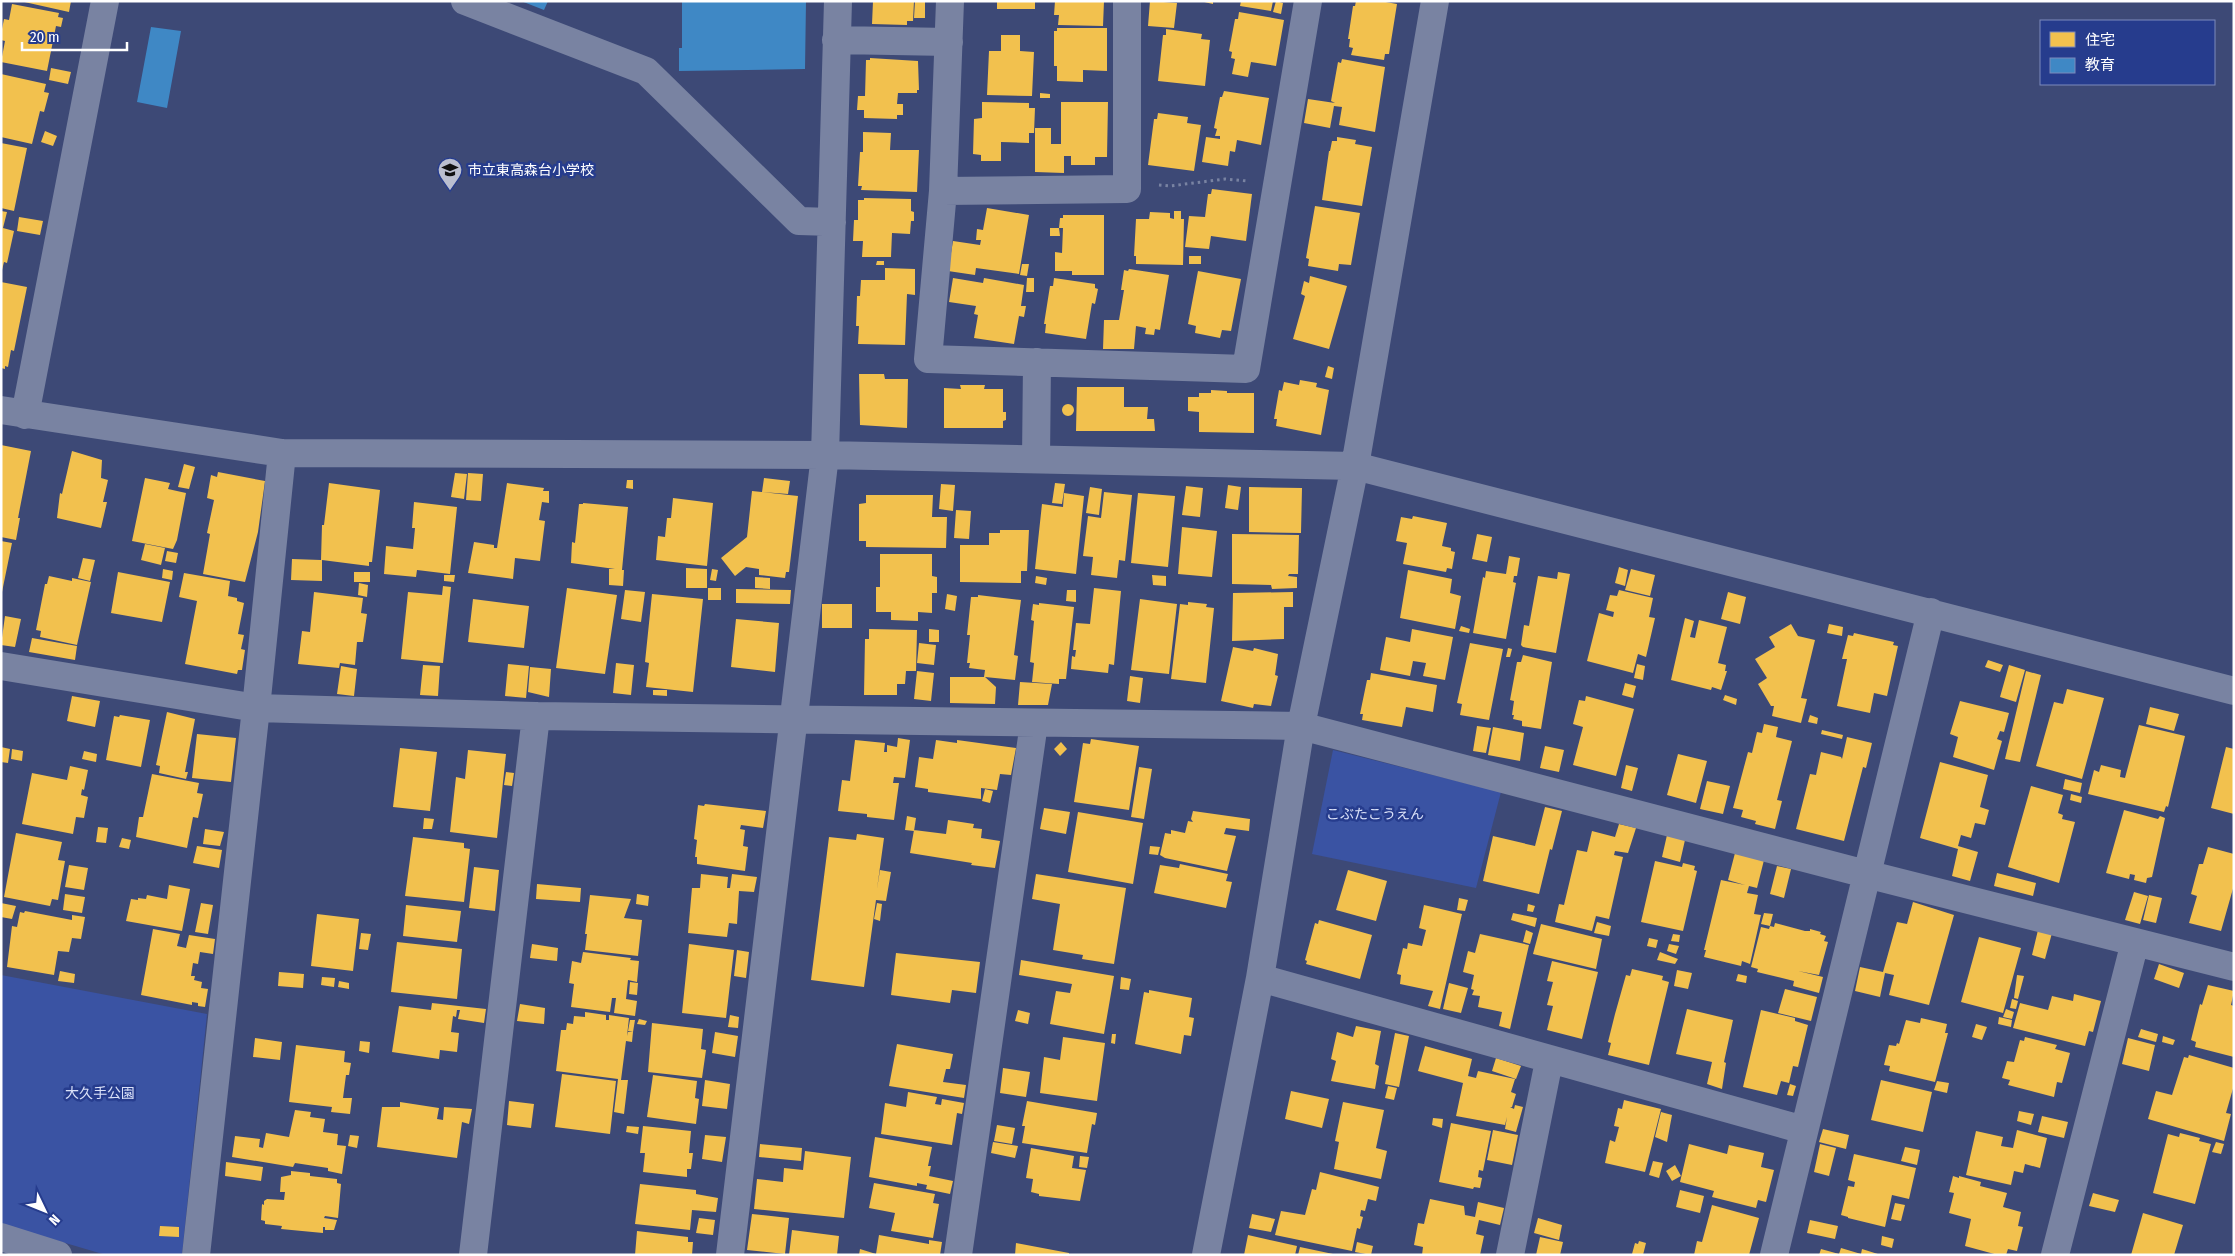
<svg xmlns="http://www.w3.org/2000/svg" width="2235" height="1256" font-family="'Fira Sans Condensed','Noto Sans JP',sans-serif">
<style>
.green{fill:#3a53a3}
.homes{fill:#f2c14e}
.schools{fill:#3f88c5}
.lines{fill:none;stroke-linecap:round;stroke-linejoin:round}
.path{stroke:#7983a2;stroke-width:3;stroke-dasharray:2.5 4;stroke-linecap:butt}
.minor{stroke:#7983a2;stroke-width:28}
.labels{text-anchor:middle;stroke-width:5;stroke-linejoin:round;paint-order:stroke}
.poi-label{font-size:14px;fill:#fff;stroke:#263c8d;text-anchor:start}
.park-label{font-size:14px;fill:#dae1f8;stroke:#263c8d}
</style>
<rect width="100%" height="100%" fill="#3d4976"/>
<path class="green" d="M1333 750 1501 792 1476 888 1312 854Z
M1 975 207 1014 182 1255H106L1 1224Z"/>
<path class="homes" d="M20 1H71L69 12Z
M873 1H914L913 21H907V25L872 24Z
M915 1H925V18H914Z
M997 1H1035V9H997Z
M1055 1H1104L1103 26 1058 25 1059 15H1054Z
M1150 1 1177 3 1174 28 1148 26Z
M1200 1H1213V4Z
M1241 1H1273L1271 11 1240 6Z
M1276 1 1283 3 1281 14 1273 12Z
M1356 1H1380L1397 4 1389 54H1385L1384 60 1351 55 1353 48 1349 47 1350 39H1348L1353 6H1355Z
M12 4 59 13 58 17 63 18 61 27 56 26 47 71 1 62 5 41 1 40V34L4 19 9 20Z
M1239 12 1284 20 1276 66 1251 62 1248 77 1232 74 1235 59 1231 58 1232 52 1229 51 1235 19H1238Z
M1057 28H1107V71L1083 70V82L1057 81V66H1054V31H1057Z
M1166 29 1202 34 1201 39 1210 40 1205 86 1158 81 1163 35H1166Z
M1001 35H1020V51L1034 52 1032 96 987 95 989 51H1001Z
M870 58 918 61 919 90H917V93H898L897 104H903V115H897V119L864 118V110H857L858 96H865L866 60H870Z
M1342 59 1385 67 1375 132 1339 125 1342 107 1334 106 1330 128 1304 123 1308 99 1335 103 1331 101 1338 62 1341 63Z
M51 68 71 72 68 84 49 80Z
M1 74 46 84 44 92 49 93 44 112 40 111 32 144 1 137Z
M1224 91 1269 98 1261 145 1237 140 1235 152 1230 151 1228 166 1202 162 1206 137 1220 139V136H1215L1217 129 1214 128 1220 97H1222Z
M1040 93 1050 94V98H1040Z
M982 102 1029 103V108H1035L1034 133H1029V143L1001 142V161H981V155L973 154 974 119 982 118Z
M1061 102H1108L1107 157H1095V165H1071V156H1064V173L1035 172V128H1051V144H1061Z
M1158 113 1188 117 1187 123 1201 125 1194 171 1148 165 1154 119H1157Z
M45 131 57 136 53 146 41 142Z
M863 132 891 133 890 150H919L917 192 861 190 862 186H858L860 152H863Z
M1337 137 1356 140 1355 144 1372 147 1362 206 1322 200 1329 151H1330L1332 141H1337Z
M1 143 27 148 14 211 1 208Z
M1212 189 1252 194 1246 241 1211 236 1209 249 1185 247 1189 216 1205 217 1208 194H1211Z
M864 198 911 199V211L914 212V221H911L910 234 892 233 891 257H862L863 241H853L854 220H858V200H864Z
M1315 206 1360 213 1351 265 1339 264 1338 271 1308 266 1309 259 1306 258Z
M987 208 1029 215 1019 274 976 268 975 275 948 271 953 241 980 245 981 240H976L977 229 983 230Z
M1 211 7 212 3 228 14 231 7 263 4 262 2 270Z
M1174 211H1181V219H1184L1183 265 1136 264V256H1134L1136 219H1149L1150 212 1170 213V218L1174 219Z
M1063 215H1104V275H1072V271H1055V252L1062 253 1063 228H1059L1060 218H1063Z
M19 217 43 221 40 235 17 231Z
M1050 228H1059L1060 236H1050Z
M1189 256H1201V264H1189Z
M877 261H884V265H876Z
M1022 264H1029L1027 276 1020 275Z
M885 268 915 269V295L907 294 905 345 858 344 859 326H856L857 296H860L861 280H885Z
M1129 269 1169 275 1160 330 1155 329 1154 335 1145 334 1146 328 1136 326 1134 349H1103L1104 320H1119L1124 290H1121L1124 270 1128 271Z
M1198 271 1241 279 1231 331 1222 330 1220 338 1195 333 1196 326 1188 324Z
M1310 276 1347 286 1329 349 1293 339 1305 296 1301 294 1304 281 1309 283Z
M953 278 983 283 984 278 1024 285 1021 306H1026L1024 317 1019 316 1014 344 974 338 978 315 974 314 976 306 949 302Z
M1027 278H1034V292H1026Z
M1054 278 1095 284V288L1098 289 1095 304 1092 303 1086 339 1045 333 1046 324H1044L1050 286H1053Z
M1 282 27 287 14 351 11 350 8 367 5 366V369L1 368Z
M1328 366 1334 368 1332 379 1325 377Z
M859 374H884L885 379H908L907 428 860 425Z
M1300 380 1317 383 1316 387 1329 390 1321 435 1276 426 1277 419H1274L1279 390 1282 391 1284 382 1299 385Z
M960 385H985L984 389H1003V412H1006V420L1003 421V428H944V388L961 389Z
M1077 387H1124V407H1148L1147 419H1154L1155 431H1076Z
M1211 390 1227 391V393H1254V433L1199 432V412L1188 411V397H1199V393H1211Z
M1062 410a6 6 0 1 1 12 0a6 6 0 1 1-12 0Z
M1 445 31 451 18 518H20L16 540 1 537Z
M72 451 102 460 101 478 108 480 103 502H107L101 528 57 518 60 493 62 494Z
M184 464 195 467 189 489 178 487Z
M218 472 265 481 258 532 245 582 203 574 210 534 207 533 214 500 207 498 211 475 217 477Z
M455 473 467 474 464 499 451 497Z
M468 473 483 474 481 501 466 500Z
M145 478 170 483 168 489 186 493 177 540 173 549 132 541Z
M764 478 790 481 788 494 762 492Z
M627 480H633V489L626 488Z
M329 483 380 490 372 562H369V566L322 560V581L291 580 292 559 321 560 322 525H324Z
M507 483 544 488 543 491H549V503L542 502 539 520 545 521 540 561 515 558 513 579 468 573 474 542 494 545V548H497Z
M1055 483 1065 484 1062 504 1052 503Z
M941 484 955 485 953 511 939 509Z
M1228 485 1241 487 1238 510 1225 508Z
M1186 486 1203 488 1200 517 1182 515Z
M1090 487 1102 489 1099 515 1086 513Z
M1249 487 1302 488 1301 533 1249 532Z
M752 491 798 496 789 572H786L785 578 759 575V569L746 567 735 576 721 558 747 537Z
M1104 492 1132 495 1125 561 1119 560 1117 578 1091 575 1093 557 1083 556 1088 516 1101 518Z
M1064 493 1084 496 1076 574 1035 569 1042 504 1063 507Z
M1138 493 1175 496 1168 567 1131 563Z
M866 495H933L932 517H947L946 548 866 547V541H859V504L866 503Z
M673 498 713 503 707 566 656 560 658 536 665 537 667 518H671Z
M414 502 457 507 450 574 417 570 416 577 384 574 386 546 413 549 415 528H412Z
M583 503 628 507 622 570H624L623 586 609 585V569H615L571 563 572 542 575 543 579 504H583Z
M956 510 971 511 969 539 954 538Z
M1413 516 1447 523 1442 546 1451 548V551L1455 552 1452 569 1447 568 1446 572 1403 564 1407 543 1396 541 1401 517 1412 519Z
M1182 527 1217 531 1212 577 1178 574Z
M1000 530H1029L1027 571H1021V583L960 582V545H989V533H1000Z
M1232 534 1299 535 1298 574H1289L1288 576 1297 577V588L1272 589 1271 585 1232 584Z
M1477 534 1492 537 1487 562 1472 559Z
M1 541 12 543 2 592H1Z
M145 544 165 548 161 565 141 560Z
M167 551 178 553 176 563 165 561Z
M880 554H932V576L937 577V593H932V613L918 612V621L891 620V612H876V587H880Z
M1509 556 1520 558 1517 576H1514L1513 582 1516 583 1506 639 1473 633 1483 577 1485 578 1486 571 1506 574Z
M83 558 95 560 90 581 78 578Z
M1619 567 1628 570 1625 586 1615 583Z
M686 568 707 569V588H686Z
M163 569 173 571 172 580 162 578Z
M712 569 718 570 716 581 710 580Z
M1631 569 1655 575 1650 596 1625 590Z
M1408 570 1452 579 1450 593 1461 596 1455 629 1400 618Z
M118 572 170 582 162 622 111 613Z
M354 572H370V582H354Z
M1558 572 1570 574 1556 653 1523 647 1521 645 1524 625 1529 626 1538 576 1557 579Z
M184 573 230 581 228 596 237 598V601L244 603 238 634 244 635 241 649 245 650 242 670H238L237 674 185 664 197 601 179 597Z
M444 575H455L454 582 444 581Z
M1152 575 1166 576V586L1153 585Z
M49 576 72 581V578L91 582 77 645 40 637 41 631 36 630 45 584H47Z
M1036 576 1047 578 1046 585 1035 583Z
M755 577 770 578V589L755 588Z
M359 583 368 585 367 597 358 595Z
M443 586 451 587 443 663 401 659 408 592 442 595Z
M567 588 617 595 605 674 556 668Z
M708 588H721V600H708Z
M1094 588 1121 591 1114 665 1109 664 1108 673 1071 669 1072 656 1075 657 1076 650H1073L1076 623 1090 624Z
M736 589 791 590 790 604 736 603Z
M625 590 645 592 641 622 621 619Z
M1067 590H1076V602L1066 601Z
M1619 590 1653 598 1649 617 1655 618 1646 657 1638 654 1633 673 1587 661 1599 613 1613 617 1614 612 1606 610 1610 595 1617 596Z
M314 592 363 598 361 613 367 614 363 642H357L355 665 340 663 339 668 298 664 302 631 310 632Z
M1293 592V607H1284V639L1232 641 1233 593Z
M1728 592 1746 597 1740 624 1721 619Z
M652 594 703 599 693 692 646 687 649 663 645 662Z
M947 594 957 596 955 611 945 609Z
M978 595 1021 600 1014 655 1018 656 1015 680 985 677 996 687 995 704 950 703V677H984L985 670 969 668 970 663H967L970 635H967L971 597H978Z
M473 599 529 606 524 648 468 642Z
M1140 599 1177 604 1169 674 1131 670Z
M1188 602 1207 604 1206 607 1214 608 1206 683 1171 679 1180 604 1188 605Z
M1039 603 1074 607 1066 679H1059V684L1032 682 1034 663 1030 662 1034 621 1031 620 1033 604 1039 605Z
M822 604H852V628H822Z
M5 616 21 619 15 647 1 645Z
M1685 618 1694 621 1690 637 1695 638 1699 620 1727 627 1718 663 1726 665 1725 671H1727L1721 690 1712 687 1711 690 1671 680Z
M736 619 779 623 775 672 731 667Z
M1791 624 1798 636 1815 640 1801 698 1807 699 1801 723 1772 716 1774 706H1771L1758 684 1767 678 1755 659 1775 647 1769 637Z
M1829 624 1843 627 1842 636 1827 633Z
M1461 626 1470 629 1469 633 1459 631Z
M869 629 917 630 916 671H906L905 684H897V695H864L865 639H869Z
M929 629 939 630V642H929Z
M1412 629 1453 637 1445 680 1423 676 1426 663 1413 661 1410 676 1380 670 1386 637 1410 642Z
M1854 633 1894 642 1893 645 1898 646 1887 696 1874 693 1870 713 1837 706 1847 659H1842L1848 635 1853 636Z
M32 638 77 646 75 660 29 652Z
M919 643 936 645 934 665 917 663Z
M1470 643 1503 649 1489 720 1460 715 1462 704 1457 703Z
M1233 647 1253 651 1254 648 1278 654 1275 675 1278 676 1271 706 1254 704 1253 708 1221 701Z
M1508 648 1512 649 1510 657H1506Z
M1523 655 1552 662 1541 729 1522 726V721L1513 719 1514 715H1512L1514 701 1510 700 1517 662H1521Z
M1988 660 2003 665 2000 672 1985 667Z
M616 663 634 665 631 695 613 693Z
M508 664 529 666 526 698 505 696Z
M1637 664 1645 666 1643 680 1634 678Z
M423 665 440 666 438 696 420 695Z
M2009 665 2025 670 2016 702 2000 697Z
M341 666 357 669 354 696 337 694Z
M530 667 551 669 549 697 528 692Z
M917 671 934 673 931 701 914 699Z
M2026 671 2041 675 2020 762 2005 759Z
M1371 673 1437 685 1433 712 1406 707 1402 727 1362 720 1363 714H1360L1367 680H1370Z
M1130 676 1143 678 1140 703 1127 701Z
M1020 682 1052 684 1048 705H1018Z
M1625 683 1636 686 1633 698 1622 695Z
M2067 689 2104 698 2082 779 2036 766 2054 702 2063 704Z
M653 690H667V696L653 695Z
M1725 695 1737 699 1736 705 1723 700Z
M72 696 100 701 95 727 67 721Z
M1586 696 1634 709 1616 776 1573 765 1583 727 1573 724 1579 700 1585 701Z
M1960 701 2009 713 2004 732 2000 731 1997 739 2002 741 1994 770 1953 757 1958 737 1950 734Z
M2150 707 2179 714 2174 731 2146 724Z
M167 712 195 719 185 772H188L186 779 159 773 160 766 156 765Z
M120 715 150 720 141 767 106 760 114 716 119 717Z
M1810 715 1818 718 1817 724 1808 722Z
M1764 724 1778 727 1776 737 1792 741 1777 800 1782 801 1775 829 1755 824 1756 821 1741 817 1743 810 1733 808 1748 752 1752 753 1757 732 1762 733Z
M2139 725 2185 736 2168 807 2166 806 2164 812 2088 794 2094 770 2099 772 2101 765 2121 770 2120 777 2125 778Z
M1477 726 1491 728 1486 753 1473 751Z
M1493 727 1524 733 1520 761 1488 755Z
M1822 730 1843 735 1842 739 1821 734Z
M197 734 236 738 231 782 192 778Z
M1847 737 1872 743 1866 768 1863 767 1844 841 1796 829 1810 774 1816 775 1821 752 1841 757 1842 759Z
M898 738 910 740 905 778 894 777 893 783H899L894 820 867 817V814L838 811 842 780 850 781 855 740 885 743 884 752H887V745L897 747Z
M1091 739 1139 746 1129 810 1074 802 1083 743 1090 744Z
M936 740 957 743V740L1016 748 1011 775 1000 774 997 790 981 788V799L928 792V789L915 787 919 757 933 759Z
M1061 742 1067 749 1060 756 1054 749Z
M1545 746 1564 750 1559 772 1540 768Z
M1 747 10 749 8 763 1 762Z
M2226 747 2234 749V814L2211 808Z
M400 748 437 752 430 811 393 807Z
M12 749 23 751 22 761 11 759Z
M468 750 506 754 497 838 450 832 456 777 465 779Z
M84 751 97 754 96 762 82 759Z
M1678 754 1707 761 1696 803 1667 795Z
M1940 762 1988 775 1980 807 1989 810 1985 825 1975 823 1971 838 1961 835 1958 846 1978 852 1970 881 1952 876 1958 849 1920 838Z
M1626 765 1638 768 1632 791 1621 788Z
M70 766 88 770 84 790 82 789 81 795 88 797 84 818 76 817 73 834 22 824 32 773 67 780Z
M1139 767 1152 769 1144 819 1131 817Z
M506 772 514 773 512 786 504 785Z
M152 774 199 783 197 793 203 794 198 818 193 817 187 848 136 837 139 817H143Z
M2065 779 2082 783 2080 793 2063 789Z
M1707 781 1730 786 1723 814 1700 809Z
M2031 786 2063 795 2058 813 2063 815 2062 819 2075 822 2059 883 2008 867Z
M985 789 993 791 990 803 982 801Z
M2071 794 2082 797 2081 803 2070 800Z
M705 804 766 811 763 828 741 825 740 829 745 830 743 846 748 847 745 871 697 864V857H695L697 840 694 839 698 805 704 806Z
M1545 807 1562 811 1552 850 1550 849 1539 894 1483 881 1493 836 1535 846Z
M1044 808 1070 812 1066 834 1040 829Z
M2124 810 2158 819 2160 816 2165 818 2152 877 2147 878 2146 883 2134 880 2135 875 2130 874 2129 879 2106 873Z
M1193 811 1250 819 1249 831 1226 828 1224 834 1236 836 1227 871 1165 858 1160 855 1165 833 1171 834V830L1185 833 1188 821 1193 822 1191 819Z
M1078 812 1143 823 1133 884 1068 872Z
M907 816 916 818 914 831 905 830Z
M424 818 434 819 432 829H423Z
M948 820 974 824 973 828 982 829 981 838 1000 841 995 868 971 865 972 863 910 853 914 830 946 834Z
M1619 824 1636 828 1628 853 1615 851 1614 855 1623 857 1609 919 1596 916 1592 931 1555 922 1559 904 1564 905 1577 850 1587 852 1592 831 1615 837Z
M98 827 108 828 106 843 96 842Z
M205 829 224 832 220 846 203 844Z
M16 833 62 842 58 860 65 861 58 900 52 899 50 906 4 897Z
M857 834 884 838 877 889 880 870 891 872 886 901 876 900 864 987 811 980 829 837 856 840Z
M1667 835 1685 840 1680 862 1662 857Z
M413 837 464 843V848L470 849 464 902 405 896Z
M122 838 131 840 129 849 119 847Z
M197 846 222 850 219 868 193 863Z
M1150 846 1160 847 1158 855 1149 854Z
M2208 847 2234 854V885L2221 931 2189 923 2197 896 2191 894 2199 864H2203Z
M1735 853 1764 860 1757 888 1749 886 1747 893 1758 895 1754 914 1761 915 1750 964 1742 961 1741 966 1704 957 1706 950H1704L1721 880 1745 885 1728 880Z
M1655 861 1682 867 1683 863 1695 866 1694 870 1697 871 1683 931 1641 922Z
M1180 864 1228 874 1226 881 1232 882 1226 908 1154 893 1160 865 1179 868Z
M69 865 88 868 84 890 65 887Z
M1777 866 1791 869 1784 898 1770 894Z
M474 867 499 870 495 911 469 908Z
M1348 870 1387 881 1376 921 1336 910Z
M1997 873 2036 883 2033 896 1994 886Z
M701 874 728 877 727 888H730L732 874 757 877 754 892 739 891 737 924 729 923 727 937 688 933 692 888H700Z
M1036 874 1126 888 1114 964 1082 959 1083 955 1053 950 1060 904 1032 899Z
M537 884 581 888 580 902 536 899Z
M169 885 190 889 182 931 126 921 131 899 138 900V898L146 899 147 895 167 899Z
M2134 892 2148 896 2140 924 2125 920Z
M65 894 85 897 82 913 63 910Z
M637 894 649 896 648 906 636 904Z
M590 895 631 899 624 918 642 920 638 956 585 950 587 934H585Z
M2149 895 2162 898 2156 923 2143 920Z
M1459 898 1468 900 1465 911 1457 910Z
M1913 902 1954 915 1929 1005 1889 995 1894 975 1885 973 1880 997 1855 991 1860 967 1883 972 1897 922 1907 924Z
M1 903 16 906 12 919 1 917Z
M201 903 213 905 208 934 195 932Z
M877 903 882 904 880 921 874 919Z
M1528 904 1535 906 1533 912 1527 911Z
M406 905 461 911 457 942 403 936Z
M1424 905 1462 914 1440 1009 1428 1006 1433 991 1400 984 1401 975 1397 974 1403 948 1407 949 1408 943 1422 946 1426 930 1419 928Z
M25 911 72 920V915L85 917 81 939 72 938 69 952 58 951 54 975 7 967 12 926 17 927 20 912 24 913Z
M1513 913 1537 918 1535 927 1511 920Z
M1764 913 1773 914 1770 926 1761 924Z
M317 914 359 919 353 971 311 966Z
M1319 920 1372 935 1360 979 1306 964 1307 961 1305 960 1315 923 1318 924Z
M1597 922 1611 926 1609 936 1594 933Z
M1775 923 1805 931H1810V929L1821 932 1820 934 1826 936 1824 941 1828 942 1819 975 1798 971 1823 977 1819 993 1793 986 1794 981 1757 972 1758 969 1751 967 1761 927 1769 929 1770 926 1774 927Z
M1541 924 1602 939 1596 969 1533 954Z
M153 929 180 934 177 946 186 948 189 935 215 939 213 954 200 952 198 964 193 963 191 976H195L194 980 202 982 201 988 208 989 205 1007 198 1006V1003L192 1002V1005L141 995Z
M1526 930 1533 933 1530 944 1523 942Z
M2038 930 2052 933 2045 959 2032 955Z
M361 933 371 934 368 950 359 949Z
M1480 934 1529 945 1510 1029 1499 1026 1502 1012 1478 1007 1480 996 1472 995 1474 990 1471 989 1474 975 1463 972 1468 951 1475 953Z
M1673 934 1680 935 1679 942 1671 941Z
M1979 937 2021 948 2003 1013 1961 1002Z
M1649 938 1658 940 1656 948 1647 946Z
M397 942 462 949 457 999 391 992Z
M532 944 558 948 557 961 530 958Z
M689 944 734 950 726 1018 682 1013Z
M1669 944 1679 946 1676 954 1667 951Z
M737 950 749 952 746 978 734 976Z
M583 952 631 958 630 960 639 961 637 982 628 980 626 999 637 1001 635 1016 614 1013 616 998H612L610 1012 571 1007 574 984 569 983 572 961 581 963Z
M1660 952 1678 959 1675 964 1657 960Z
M896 953 980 962 976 993 952 990 950 1003 891 995Z
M1021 960 1114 976 1104 1034 1050 1024 1056 991 1070 993 1072 984 1019 975Z
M1552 961 1598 972 1582 1039 1547 1030 1553 1006 1547 1005 1553 982 1547 981Z
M2159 964 2184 973 2179 988 2154 979Z
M1632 969 1663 976 1662 980 1669 982 1649 1065 1608 1055 1611 1043 1608 1042 1615 1014 1626 975 1630 976Z
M1677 970 1692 973 1688 989 1674 986Z
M60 971 75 974 74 983 58 981Z
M279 972 304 974 303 988 278 986Z
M1738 974 1747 976 1746 983 1736 981Z
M2017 975 2024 976 2018 999 2014 998Z
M322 977 335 978 334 987 321 985Z
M1121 977 1131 979 1129 990 1120 989Z
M339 981 349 983V989L338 987Z
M630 982 638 983 637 995 629 994Z
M1449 983 1468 988 1461 1013 1443 1009Z
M2208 985 2234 991 2231 1005 2234 1006V1057L2195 1047 2196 1042 2191 1040 2200 1004 2202 1005Z
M1785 989 1817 997 1811 1021 1778 1013Z
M1149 990 1192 998 1189 1017 1194 1018 1191 1036 1184 1035 1181 1054 1135 1044 1144 992 1149 993Z
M2074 994 2101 1001 2093 1032 2089 1031 2085 1046 2013 1028 2020 1003 2048 1010 2052 996 2073 1001Z
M2012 999 2018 1001 2016 1009 2010 1008Z
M432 1003 486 1009 484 1023 458 1019 460 1010H457L456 1017 453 1016 451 1032 459 1033 457 1052 440 1050 439 1059 392 1052 399 1006 431 1010Z
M520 1004 545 1008 544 1024 517 1021Z
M1687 1009 1733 1020 1724 1062 1726 1063 1722 1089 1707 1084 1712 1062 1676 1054Z
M2006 1009 2014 1012 2012 1019 2003 1017Z
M1018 1010 1030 1013 1028 1024 1015 1021Z
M1761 1010 1795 1018V1021L1808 1025 1798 1067 1793 1066 1789 1083 1781 1081 1777 1095 1743 1087Z
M585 1012 606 1015V1020H609V1015L629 1018 627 1036 628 1032H633L632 1042 626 1041 621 1080H628L624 1114 614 1112 618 1079 556 1071 561 1030H566L567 1023 573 1024 574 1016 585 1017Z
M730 1015 739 1017 738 1028 728 1027Z
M1999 1017 2012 1020 2011 1027 1998 1024Z
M1921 1018 1947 1024 1945 1033H1948L1935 1082 1889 1071 1890 1066 1884 1065 1889 1045 1896 1046 1897 1043 1899 1044 1906 1020 1920 1023Z
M639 1019 647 1021 645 1025 637 1024Z
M630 1020H635L633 1032 628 1031Z
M652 1023 703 1029 701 1049 706 1050 702 1078 648 1072Z
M1976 1024 1987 1027 1982 1040 1972 1037Z
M1356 1026 1381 1031 1375 1064 1379 1066 1375 1089 1331 1081 1336 1061 1331 1059 1337 1032 1353 1037Z
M2141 1029 2158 1034 2156 1042 2138 1037Z
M715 1032 738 1036 735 1057 712 1053Z
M1395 1033 1409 1036 1399 1087 1385 1084Z
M1112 1034H1116L1115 1044 1111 1043Z
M2163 1036 2175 1040 2173 1045 2162 1042Z
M1063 1037 1105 1043 1097 1101 1040 1093 1044 1057 1060 1060Z
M2025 1037 2057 1045 2055 1049 2070 1053 2062 1083 2057 1082 2054 1097 2008 1085 2010 1080 2002 1078 2007 1061 2014 1062 2020 1040 2024 1041Z
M255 1038 282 1042 280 1060 253 1057Z
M2128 1038 2155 1045 2149 1071 2122 1064Z
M360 1041 370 1042 369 1053 359 1051Z
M897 1044 953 1054 950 1069H946L943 1082 966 1085 964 1098 889 1086Z
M296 1045 345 1051 344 1062 351 1063 349 1075H346L343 1098H352L350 1114 331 1112 332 1107 289 1102Z
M1425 1046 1472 1059 1468 1076 1476 1078 1478 1071 1515 1079 1511 1092 1516 1094 1512 1107H1510L1514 1109 1515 1105 1523 1107 1516 1132 1505 1129 1507 1117 1505 1125 1456 1116 1463 1083 1418 1071Z
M2189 1055 2234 1068V1085L2226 1113 2231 1114 2224 1141 2148 1119 2156 1091 2172 1095 2184 1057 2188 1058Z
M1496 1058 1521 1066 1516 1079 1492 1071Z
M1003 1068 1030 1072 1026 1097 1000 1093Z
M562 1074 616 1081 610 1134 555 1127Z
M653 1075 697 1081 695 1098 699 1099 696 1124 647 1117Z
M705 1080 730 1084 727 1109 702 1106Z
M1881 1080 1932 1092 1923 1132 1871 1120Z
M1937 1081 1949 1083 1947 1093 1934 1090Z
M1790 1084 1796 1086 1793 1096 1787 1095Z
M1388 1086 1397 1088 1394 1100 1385 1098Z
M1291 1091 1329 1099 1322 1128 1285 1119Z
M908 1092 937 1097 935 1104 941 1105 942 1099 964 1103 962 1114 957 1113 952 1145 881 1134 885 1103 906 1107Z
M1624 1100 1661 1109 1645 1172 1605 1163 1610 1140 1615 1142 1619 1127 1614 1126 1618 1108 1622 1109Z
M509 1101 534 1104 531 1128 507 1125Z
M1027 1101 1097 1113 1095 1125 1092 1124 1087 1153 1022 1143 1025 1126H1022Z
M400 1102 439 1108 437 1119 443 1120 444 1107 472 1109 469 1124 462 1122 457 1158 377 1147 382 1107H400Z
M1343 1102 1384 1110 1376 1148 1387 1151 1381 1179 1334 1169 1339 1142 1335 1141Z
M295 1110 311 1112 310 1117 325 1119 323 1132 338 1134 337 1145 346 1146 342 1174 328 1171V1168L295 1163 293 1167 232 1157 235 1136 260 1139 259 1147 263 1148 266 1133 289 1137Z
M2019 1111 2034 1114 2031 1125 2017 1121Z
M1661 1112 1672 1115 1667 1142 1655 1137Z
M2042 1116 2068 1122 2064 1138 2038 1132Z
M1433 1118 1443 1119 1442 1128 1432 1125Z
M1451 1123 1491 1131 1483 1171 1479 1170 1478 1177 1482 1178 1480 1188 1474 1187 1473 1189 1439 1182Z
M997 1125 1015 1128 1012 1144 994 1141Z
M627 1126 639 1127 638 1134 626 1132Z
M643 1126 691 1131 689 1153H693L691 1169H687V1177L643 1172 645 1153H640Z
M1823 1129 1849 1135 1846 1149 1819 1142Z
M1493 1130 1518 1135 1512 1165 1487 1160Z
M2017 1130 2047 1138 2040 1168 2025 1164 2023 1173 2014 1171 2011 1185 1966 1175 1976 1131 2003 1137 2001 1146 2013 1148Z
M2180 1133 2200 1138 2199 1141 2211 1144 2195 1204 2153 1193 2168 1134 2179 1137Z
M350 1135 359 1136 357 1148 348 1146Z
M705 1135 726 1137 722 1162 702 1159Z
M875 1137 932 1147 928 1166H931L929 1176 953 1181 950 1194 926 1189 927 1185 917 1183V1186L869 1177Z
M993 1142 1018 1146 1015 1158 991 1153Z
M2216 1142 2224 1144 2221 1154 2212 1152Z
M760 1144 802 1148 801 1161 759 1157Z
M1689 1144 1727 1154 1729 1145 1764 1153 1761 1167 1774 1170 1766 1202 1758 1200 1756 1208 1712 1197 1714 1191 1680 1182Z
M1820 1144 1836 1148 1829 1176 1814 1172Z
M1905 1147 1920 1150 1917 1165 1901 1161Z
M1031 1148 1074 1156 1072 1168 1086 1170 1080 1201 1039 1196V1194L1031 1192 1033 1179 1026 1178Z
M805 1151 851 1157 844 1218 754 1209 757 1179 783 1182 784 1168 803 1170Z
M1854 1154 1916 1168 1909 1199 1892 1195 1885 1227 1848 1218V1217L1841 1215 1848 1186 1854 1187 1855 1182 1848 1180Z
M1080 1156 1089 1157 1087 1168 1079 1167Z
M1653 1161 1663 1163 1659 1178 1649 1175Z
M226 1162 263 1167 261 1181 225 1176Z
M1675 1165 1681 1176 1672 1181 1666 1171Z
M291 1171 310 1173V1176L337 1179V1183L341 1184 338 1218 325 1216 324 1218 337 1220 334 1230H325V1227H323V1233L281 1229 282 1226 265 1224V1221L261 1220 262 1204 264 1205V1201L267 1199 284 1200 285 1192H280L281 1177 291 1175Z
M1320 1172 1379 1187 1376 1201 1368 1199 1365 1211 1361 1210 1360 1216 1363 1217 1360 1229 1357 1228 1352 1251 1275 1235 1281 1211 1305 1215 1312 1189 1316 1190Z
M1953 1176 1959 1178V1176L1981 1182 1980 1186 2007 1193 2003 1207 2021 1212 2018 1226 2023 1227 2017 1251 2008 1249 2006 1255H1998L1965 1246 1971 1219 1949 1213 1954 1193 1949 1192Z
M874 1183 935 1194 933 1203 939 1204 933 1238 891 1231 895 1213 869 1208Z
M640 1184 696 1190V1194L718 1198 716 1212 692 1210 690 1230 635 1224Z
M1680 1190 1704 1196 1700 1213 1676 1207Z
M2093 1193 2119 1200 2115 1212 2089 1206Z
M1430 1199 1464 1206 1465 1215 1475 1217 1478 1202 1504 1208 1500 1225 1479 1220 1476 1234 1484 1236 1480 1255H1422L1423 1247 1414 1245 1418 1223 1424 1224Z
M1895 1203 1905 1205 1901 1221 1891 1219Z
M1712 1205 1759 1218 1749 1255H1694L1697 1241 1702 1242Z
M2143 1213 2183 1225 2174 1255H2131Z
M752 1214 789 1218 785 1254 747 1250Z
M1252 1214 1275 1219 1271 1232 1249 1228Z
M699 1218 715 1220 713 1235 696 1233Z
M1538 1218 1562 1225 1559 1240 1534 1233Z
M1810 1220 1838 1226 1835 1239 1807 1233Z
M160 1226 179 1227V1237L159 1236Z
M792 1230 839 1236 837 1255H789Z
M637 1231 688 1237V1242H693L692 1255H635Z
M879 1235 929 1244V1240L942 1242 940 1255H859L860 1249 876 1254Z
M1248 1235 1297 1246 1295 1255H1244Z
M1882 1236 1894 1239 1892 1248 1881 1245Z
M1540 1237 1563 1242 1560 1255H1536Z
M1639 1241 1646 1243 1643 1255 1632 1254 1635 1243 1638 1244Z
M1357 1242 1373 1246 1371 1255 1355 1252Z
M1016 1243 1069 1253V1255H1015Z
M1300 1247 1333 1254V1255H1298Z
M1841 1248 1861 1254 1862 1249 1881 1255H1819L1821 1249 1839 1254Z"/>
<path class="schools" d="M521 1H548L544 10Z
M682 1H806L805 69 679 71V48H682Z
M151 27 181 31 167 108 137 102Z"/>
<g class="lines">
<path class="path" d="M1159 185 1170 186 1225 179 1247 181"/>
<path class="minor" d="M465 1 646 71 799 221 832 222
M950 1 943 191 928 359 1246 369 1308 1
M836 40 949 42
M943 191 1127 189V1
M1 410 282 453 825 455 1355 466 2234 691
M25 415 105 1
M1036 459 1037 362
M1 666 256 708 536 716 1301 726 1866 874 2234 967
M1260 978 1804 1130
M1 1237 58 1255
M196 1255 256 708 282 453
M473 1255 536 716
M730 1255 825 455 838 1
M958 1255 1034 723
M1206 1255 1260 978 1301 726 1355 466 1435 1
M1510 1255 1549 1061
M1774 1255 1931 612
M2055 1255 2135 942"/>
</g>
<defs>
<symbol id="school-pin" viewBox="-11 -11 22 30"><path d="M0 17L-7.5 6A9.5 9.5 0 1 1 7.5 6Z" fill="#bbbfcf" stroke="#263c8d"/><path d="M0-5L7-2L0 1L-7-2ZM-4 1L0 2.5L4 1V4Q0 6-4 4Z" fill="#111"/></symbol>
</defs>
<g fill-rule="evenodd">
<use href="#school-pin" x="436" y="156" width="28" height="38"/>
</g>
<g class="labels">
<g class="poi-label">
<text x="468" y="175">市立東高森台小学校</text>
</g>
<g class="park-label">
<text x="1375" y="819">こぶたこうえん</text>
<text x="100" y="1098">大久手公園</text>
</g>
</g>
<rect width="2235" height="1256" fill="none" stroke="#ffffff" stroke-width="5"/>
<rect x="2040" y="20" width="175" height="65" fill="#263c8d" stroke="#7d8abb"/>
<rect x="2050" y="32" width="25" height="15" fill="#f2c14e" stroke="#7d8abb"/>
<text x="2085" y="45" font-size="15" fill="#ffffff">住宅</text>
<rect x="2050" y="58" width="25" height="15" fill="#3f88c5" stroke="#7d8abb"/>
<text x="2085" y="70" font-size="15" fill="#ffffff">教育</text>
<g transform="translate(45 1211) rotate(133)" stroke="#263c8d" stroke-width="4" paint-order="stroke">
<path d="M0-4L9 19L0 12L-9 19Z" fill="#ffffff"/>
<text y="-8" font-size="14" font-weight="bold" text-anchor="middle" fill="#ffffff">N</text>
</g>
<path d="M22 42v8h105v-8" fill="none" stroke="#ffffff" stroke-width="2.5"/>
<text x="30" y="42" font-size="15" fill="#ffffff" stroke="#263c8d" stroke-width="4" paint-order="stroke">20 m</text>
</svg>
